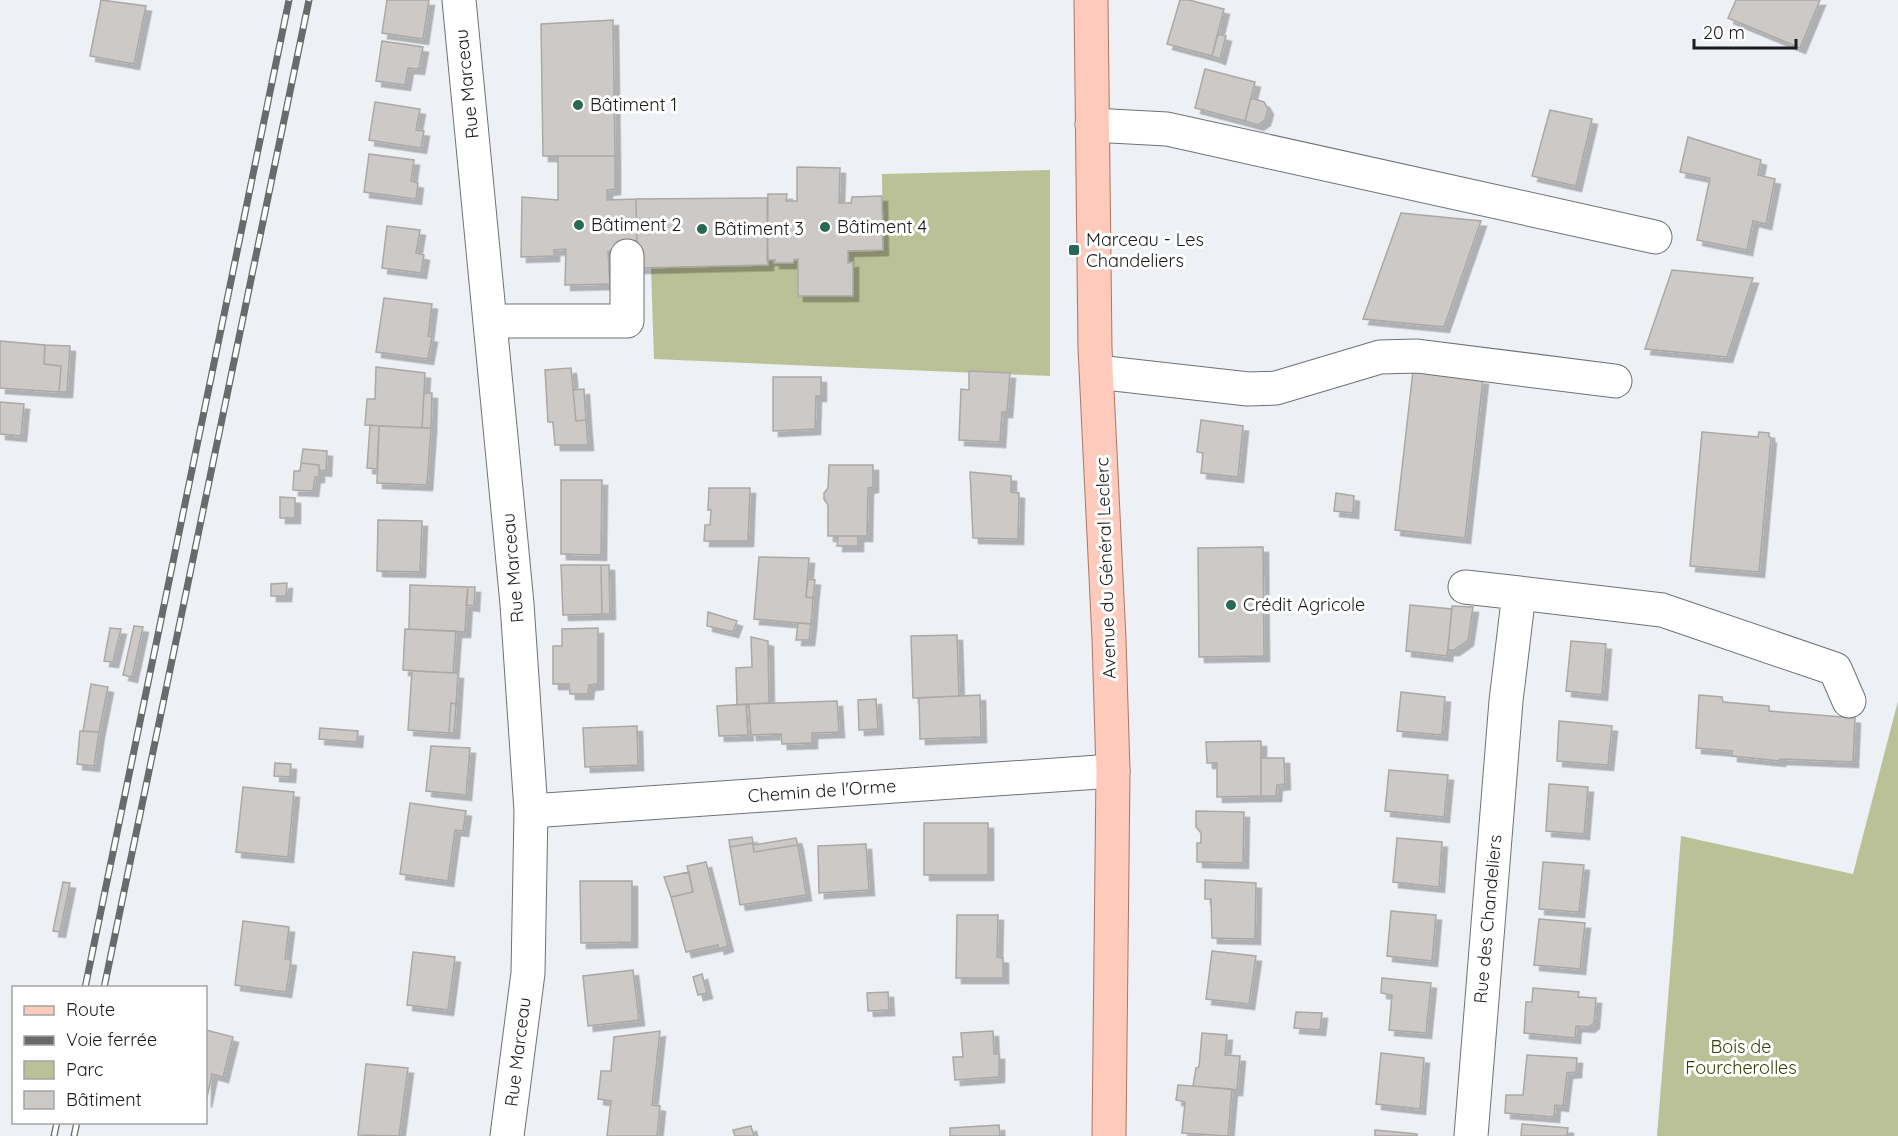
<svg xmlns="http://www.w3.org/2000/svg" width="1898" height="1136" font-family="Quicksand,sans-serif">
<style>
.green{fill:#bbc196}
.building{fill:#cdc9c6;stroke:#aba8a5;stroke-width:1.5;filter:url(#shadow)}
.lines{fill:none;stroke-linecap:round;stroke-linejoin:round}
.minor-casing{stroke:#6f7275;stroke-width:35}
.major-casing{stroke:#ac7565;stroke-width:35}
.minor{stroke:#fff;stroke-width:33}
.major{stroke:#fdcabb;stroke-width:33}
.rail-casing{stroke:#686a6c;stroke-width:7}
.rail{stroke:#fff;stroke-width:4.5;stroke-dasharray:14;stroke-linecap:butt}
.poi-dot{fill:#286855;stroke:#fff;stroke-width:2}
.labels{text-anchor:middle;stroke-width:6;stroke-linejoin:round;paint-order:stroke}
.street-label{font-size:18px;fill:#1a1b1c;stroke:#fff}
.poi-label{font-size:18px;fill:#1a1b1c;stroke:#fff;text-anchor:start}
.park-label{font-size:18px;fill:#393e05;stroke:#fff}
</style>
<defs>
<filter id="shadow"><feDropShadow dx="5.5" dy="5.5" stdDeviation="0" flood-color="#0004"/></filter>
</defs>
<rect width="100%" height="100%" fill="#edf0f4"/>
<path class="green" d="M1050 170V376L654 359 651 268 767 260H775V263H793L794 260 798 259V296H853V263H848V251L883 250 882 174Z
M1898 701V1136H1657L1681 836 1853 874Z"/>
<path class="building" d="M101 0 146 6 134 64 90 56Z
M387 0H429L423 39 382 33Z
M1180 0H1189L1224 9 1212 56 1167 44Z
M1736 0H1820L1800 48 1728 18Z
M613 20 615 156H543L541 24Z
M1218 34 1226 36 1220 59 1212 56Z
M382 41 423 47 419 69 408 68 405 85 376 81Z
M1205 69 1255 82 1245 121 1195 108Z
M1251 98 1264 102 1268 109 1265 120 1258 125 1245 121Z
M375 102 420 109 416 130 424 131 421 148 369 140Z
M1550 110 1592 119 1576 186 1532 176Z
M1688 137 1761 160 1758 175 1775 179 1766 224 1753 221 1747 250 1697 240 1710 178 1680 172Z
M369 154 414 160 411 181 418 183 416 199 364 192Z
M558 156H615V189L607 190V200L636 199 637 256 618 251H608L610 284 565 285 566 249 554 250V256L521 257 522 197 558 200Z
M797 167 840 168 839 203H851L852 197 882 196 883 250 848 251V263L853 262V296H798V259L794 260 793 263H774L775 260H767L768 194H787L786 201H797Z
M767 198 768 265 637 268 636 199Z
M1401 213 1481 221 1444 327 1363 319Z
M387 226 420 230 416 253 424 255 421 273 382 268Z
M1672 270 1753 278 1727 357 1645 349Z
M384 298 432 304 428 336 432 337 428 359 376 352Z
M0 341 45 345 44 364 61 366 59 392 0 388Z
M45 345 70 346 67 392H59L61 366 44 364Z
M376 367 425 373 422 428 365 425 367 399H375Z
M571 368 576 421 586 420 588 445H555L553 422H548L545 370Z
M969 371 1010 373 1007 412H1002L1000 442 959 440 961 389 969 390Z
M1413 371 1483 379 1465 538 1395 530Z
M773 377H821V396H816L815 429 773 431Z
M584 389 586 420 576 421 573 390Z
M424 393H432L431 428H422Z
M0 402 24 404 21 436 0 434Z
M1201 420 1243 426 1238 477 1201 473 1203 453 1197 452Z
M370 425 379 426 377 469 367 468Z
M379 426 431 428 427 485 377 483Z
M1702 432 1758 437 1759 432 1769 433V437L1771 438 1759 572 1690 566Z
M303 449 327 451 326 471 319 470V465L301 463Z
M301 463 319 465V477H315L313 491 293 490 294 471H300Z
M829 465H873V487L868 488 867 536H828V505L824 499V493L828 488Z
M970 472 1011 476V492L1019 493 1018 539 973 538Z
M561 480H602L601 555 561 554Z
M709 488H750L748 541H704L705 525H710L711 510H708Z
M1336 493 1354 496 1353 513 1334 511Z
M280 497 295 498V518H280Z
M378 520 422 521 420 572 377 571Z
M838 536H858V546H837Z
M1263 547 1264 656 1199 657 1198 548Z
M759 557 809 558 806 597 813 598 811 624 754 619Z
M561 565H601L602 614 563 615Z
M601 565H609L610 614H602Z
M808 579 815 580 813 598 806 597Z
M287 583 286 596H271V584Z
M410 585 468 587 465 632 409 629Z
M468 587H475L474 606 466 605Z
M1410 605 1452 609 1447 656 1406 651Z
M1452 606 1473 607 1468 640 1454 650H1448Z
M708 612 737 621 733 632 707 626Z
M798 623 811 624 809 640H796Z
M134 626 143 627 132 677 123 675Z
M110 628 121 629 113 662 104 661Z
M598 628V684L589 685 588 694H570L569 684H553V646H562V629Z
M405 629 456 631 453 673 403 670Z
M957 635 959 696 913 698 911 636Z
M751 637 768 641 769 703 737 705 736 668 752 667Z
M1571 641 1606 644 1602 695 1566 691Z
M412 671 458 673 456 704 451 703 449 733 408 730Z
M91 684 108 687 99 732 83 731Z
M1401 692 1445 697 1442 735 1397 731Z
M980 695 981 737 920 739 919 698Z
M1699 695 1722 697 1723 702 1769 706V711L1855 718 1853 762 1780 759V761L1732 756V751L1696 748Z
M876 699 878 729 859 730 858 700Z
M837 701 839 732 812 733V743L782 744 781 734 751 735 749 704Z
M451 703 456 704 454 733H449Z
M746 704 748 735 719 736 717 706Z
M1559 721 1612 726 1608 765 1557 761Z
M637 726 638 765 585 767 583 728Z
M320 728 358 731 357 742 319 739Z
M80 731 99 732 94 766 77 764Z
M1261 741V796L1217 797V763H1207L1206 742Z
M431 746 470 748 466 795 426 791Z
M1261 758H1284L1285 784 1277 785 1276 796H1261Z
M275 763 291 764 290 777 274 776Z
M1389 770 1448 775 1444 817 1385 811Z
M1549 784 1588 787 1584 834 1546 831Z
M243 787 294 792 288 857 236 852Z
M410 803 466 811 463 831 455 830 448 881 400 874Z
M1196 811 1244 812 1243 863 1197 862V843H1201V833L1196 827Z
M924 823H988V875H924Z
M752 837 753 843 730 847 729 840Z
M796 838 798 845 754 852 753 845Z
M1397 838 1442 842 1439 887 1393 882Z
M753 843 754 852 798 845 806 895 740 905 730 847Z
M866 844 869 890 819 893 818 846Z
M706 862 728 946 719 949 718 945 686 952 671 897 693 892 687 866Z
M1543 862 1584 865 1579 912 1539 909Z
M689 872 693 892 671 897 664 877Z
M1205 880 1256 883 1255 939 1212 938 1211 899H1205Z
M580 881H632V942L581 943Z
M63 882 70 883 60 932 53 931Z
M1391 911 1436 915 1432 961 1387 956Z
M957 915H998L997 957 1003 958V978H956Z
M1539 919 1585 923 1580 969 1534 965Z
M243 921 289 927 285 959 291 960 286 992 235 985Z
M1212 951 1256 956 1249 1004 1206 999Z
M413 952 455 957 448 1010 407 1005Z
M633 970 639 1020 588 1026 583 976Z
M702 974 707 993 698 995 693 977Z
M1382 978 1431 983 1426 1033 1389 1030 1392 995 1381 993Z
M1533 988 1579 992 1578 997 1596 998 1594 1023 1589 1027 1576 1026 1575 1038 1524 1033 1526 1002H1532Z
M888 992 889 1010 868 1011 867 993Z
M1296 1012 1322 1013 1320 1030 1294 1028Z
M206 1030 233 1037 223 1077 212 1074 206 1102Z
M660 1031 652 1105 660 1106 657 1136H607L611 1101 598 1099 601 1071H611L614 1037Z
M993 1031 994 1054H999V1077L955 1080 953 1057H963L961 1033Z
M1202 1033 1227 1035 1225 1055 1240 1056 1237 1090 1193 1086 1196 1068 1199 1067Z
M1381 1053 1424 1058 1420 1109 1376 1104Z
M1527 1055 1577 1058 1576 1072 1567 1073 1563 1106 1555 1105 1554 1117 1505 1113 1506 1095H1523Z
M366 1064 408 1068 399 1136 358 1135Z
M1178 1085 1232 1089 1228 1136 1182 1133 1185 1102 1176 1100Z
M1522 1124 1568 1128 1567 1136H1521Z
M999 1125 1000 1136H950V1128Z
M751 1126 754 1136H735L733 1130Z
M1375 1130 1417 1134V1136H1375Z"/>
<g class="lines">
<defs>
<path id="minor" d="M459 0 517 604 531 811 528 973 507 1136
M1092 125 1167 129 1655 237
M490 321H627V256
M1097 372 1248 389 1276 388 1380 357 1417 356 1615 381
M1465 587 1519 593
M531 811 1113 771
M1471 1136 1506 701 1519 593 1662 610 1835 669 1849 701"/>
<path id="major" d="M1091 0 1095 348 1109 639 1113 771 1109 1136"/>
</defs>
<use href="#minor" class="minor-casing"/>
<use href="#major" class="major-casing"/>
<use href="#minor" class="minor"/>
<use href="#major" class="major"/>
<defs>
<path id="rail" d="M85 988 289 0
M104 988 309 0
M54 1136 57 1122
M74 1136 77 1122"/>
</defs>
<use href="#rail" class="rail-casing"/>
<use href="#rail" class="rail"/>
</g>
<g class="poi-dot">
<circle cx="578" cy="105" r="6"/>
<circle cx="579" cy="225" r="6"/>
<circle cx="825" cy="227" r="6"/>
<circle cx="702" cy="229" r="6"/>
<rect x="1068" y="244" width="12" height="12" rx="3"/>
<circle cx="1231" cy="605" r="6"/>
</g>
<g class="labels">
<g class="street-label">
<text transform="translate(467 84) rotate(-96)" y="6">Rue Marceau</text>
<text transform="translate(513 568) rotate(-95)" y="6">Rue Marceau</text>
<text transform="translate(1106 568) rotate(-92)" y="6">Avenue du Général Leclerc</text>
<text transform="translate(822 791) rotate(-4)" y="6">Chemin de l'Orme</text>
<text transform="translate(1488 919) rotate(-85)" y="6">Rue des Chandeliers</text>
<text transform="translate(518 1052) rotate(-83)" y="6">Rue Marceau</text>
</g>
<g class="poi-label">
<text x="590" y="111">Bâtiment 1</text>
<text x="591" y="231">Bâtiment 2</text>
<text x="837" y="233">Bâtiment 4</text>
<text x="714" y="235">Bâtiment 3</text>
<text x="1086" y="246">Marceau - Les<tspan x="1086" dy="21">Chandeliers</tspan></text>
<text x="1243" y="611">Crédit Agricole</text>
</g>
<g class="park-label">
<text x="1741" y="1053">Bois de<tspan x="1741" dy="21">Fourcherolles</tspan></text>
</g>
</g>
<rect x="12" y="986" width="195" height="138" fill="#ffffff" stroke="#a3a4a4" stroke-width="1.5"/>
<rect x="24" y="1006" width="30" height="9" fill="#fdcabb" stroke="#a3a4a4" stroke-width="1.5"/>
<text x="66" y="1016" font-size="18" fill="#1a1b1c">Route</text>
<rect x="24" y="1036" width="30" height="9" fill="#686a6c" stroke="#a3a4a4" stroke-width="1.5"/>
<text x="66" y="1046" font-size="18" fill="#1a1b1c">Voie ferrée</text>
<rect x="24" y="1061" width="30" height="18" fill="#bbc196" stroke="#a3a4a4" stroke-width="1.5"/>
<text x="66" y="1076" font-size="18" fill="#1a1b1c">Parc</text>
<rect x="24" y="1091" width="30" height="18" fill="#cdc9c6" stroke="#a3a4a4" stroke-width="1.5"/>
<text x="66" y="1106" font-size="18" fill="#1a1b1c">Bâtiment</text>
<path d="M1694 39v9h102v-9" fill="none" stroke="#1a1b1c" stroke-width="3"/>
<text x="1703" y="39" font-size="18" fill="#1a1b1c" stroke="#ffffff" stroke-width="4.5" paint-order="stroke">20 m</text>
</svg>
